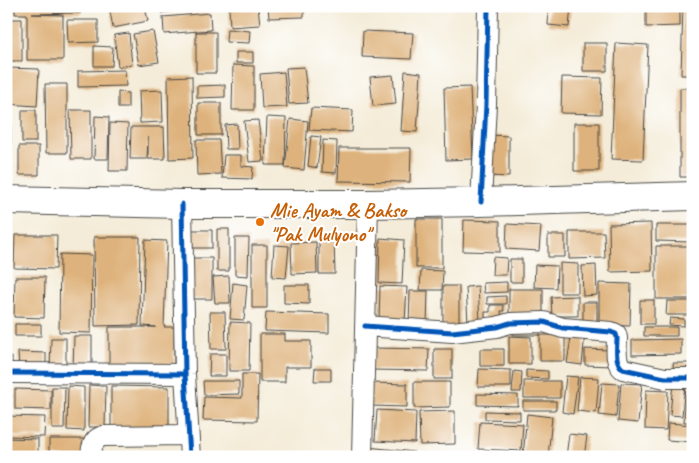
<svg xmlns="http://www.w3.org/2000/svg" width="699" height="463" font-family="Caveat,sans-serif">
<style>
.building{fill:#deb27c}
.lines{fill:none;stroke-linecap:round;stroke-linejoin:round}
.minor-casing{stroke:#494845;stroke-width:22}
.primary-casing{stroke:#494845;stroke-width:30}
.minor{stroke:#fff;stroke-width:20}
.primary{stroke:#fff;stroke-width:28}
.cycleway-casing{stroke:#fff;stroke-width:8}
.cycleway{stroke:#0057b8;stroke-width:5}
.food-dot{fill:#e8710a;stroke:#fff;stroke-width:2}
.labels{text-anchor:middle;stroke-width:4;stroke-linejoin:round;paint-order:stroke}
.food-label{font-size:21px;font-weight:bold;fill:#c56008;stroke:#fff;text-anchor:start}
</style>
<rect width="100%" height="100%" fill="#fff"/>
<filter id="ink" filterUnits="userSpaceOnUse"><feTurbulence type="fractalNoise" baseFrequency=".02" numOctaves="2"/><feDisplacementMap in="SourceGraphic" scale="10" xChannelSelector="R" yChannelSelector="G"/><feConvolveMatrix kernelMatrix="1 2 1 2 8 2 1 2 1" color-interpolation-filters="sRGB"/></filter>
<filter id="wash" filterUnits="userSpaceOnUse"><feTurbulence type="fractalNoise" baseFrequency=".0096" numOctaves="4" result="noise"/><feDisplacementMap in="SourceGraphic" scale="20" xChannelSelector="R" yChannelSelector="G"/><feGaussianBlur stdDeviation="1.12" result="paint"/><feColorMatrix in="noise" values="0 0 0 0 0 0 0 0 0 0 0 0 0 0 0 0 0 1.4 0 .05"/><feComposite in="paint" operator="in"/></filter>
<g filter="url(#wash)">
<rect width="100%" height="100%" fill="#f4ecd8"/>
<g id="blocks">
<path class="building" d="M6 6H12V12H6Z
M15 6H81V13L32 14 63 15V60H27V14H15Z
M109 6H145L148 21 113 28Z
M160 6H208V7L161 13Z
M258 6 260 25 230 27 229 8Z
M268 6H304V17L269 18Z
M549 6H571L569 27 548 25Z
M646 6H680V26L646 27Z
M683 6H693V75H681Z
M210 13 211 30 164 34 163 17Z
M6 19H22V61H6Z
M67 20H98V42L68 43Z
M227 29 250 31 249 43 226 42Z
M153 31 159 62 139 65 133 34Z
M363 31 413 33 411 59 362 57Z
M196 32H216V73H196Z
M129 33 132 65 118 67 114 35Z
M583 43H607V71H583Z
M616 43 648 45 643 160 611 159Z
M94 46 113 47 112 66H94Z
M236 52H253V63H236Z
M233 65 254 66V110H232Z
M304 67 308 103 289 104 286 68Z
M6 68 39 69 37 106 6 104Z
M125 70 126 86 78 87V71Z
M405 71 421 73 417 132 401 131Z
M284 72 287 107 262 108 260 74Z
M393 75 396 104 373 106 370 77Z
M192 76 193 158 169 159 168 77Z
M562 77 602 78 601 114 561 113Z
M45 84H67V153H46Z
M225 85V97L197 98V86Z
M470 87 473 159 446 160 444 88Z
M680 88H693V177H680Z
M162 90 163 122 140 123 139 91Z
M118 92 128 93V108H118Z
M198 103H221V135H198Z
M311 108 353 110 352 132 309 130Z
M22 110H36V142H22Z
M70 110H91V159H71Z
M6 113H11V171H6Z
M95 116 109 117 108 159H94Z
M267 117 286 118 285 165H265Z
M290 119 308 121 304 170 285 168Z
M258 120 263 161 249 162 244 121Z
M110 123 128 124 127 171H109Z
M574 123H599V171H574Z
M237 124 238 149H226L225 125Z
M131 127H164L165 159H148V137L147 159H130Z
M489 135 509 136V177L489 176Z
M311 136 321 137 317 168 308 166Z
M196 140H219L221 174 197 175Z
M323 140 337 141 336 173 322 172Z
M19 146H39V175H19Z
M339 148H411L410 182 338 181Z
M224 155H241V166L253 167 252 179 222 178Z
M416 219H442V268H416Z
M464 220 500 221V252L463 251Z
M651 223 652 271 610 272 609 224Z
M507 224 541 226 539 251 506 249Z
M656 225H693V242L656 241Z
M217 229H229V271H217Z
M191 230H212V248H191Z
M569 232H604L605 258 569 259Z
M15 235H57L56 269 14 268Z
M548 235H565V257H548Z
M94 237H140L139 325 95 326Z
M235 238H249L248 276 235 275Z
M380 238 404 240 402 284 379 283Z
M319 239H334L335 274H319Z
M145 240 167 241 164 327H174V364L109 365V327H156L142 326Z
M316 242 317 273 292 274 291 243Z
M252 245H267V308H252Z
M274 245 289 246 286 278 272 277Z
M656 246H690V299H656Z
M60 254 92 255 91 333 59 332Z
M493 257 507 258 506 275H492Z
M188 258H212V299H188Z
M510 259H522V282H510Z
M560 263 578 264V293H560Z
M535 265 557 266 556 288 534 287Z
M596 265 597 295 583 296 582 266Z
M421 270 443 271 442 290H420Z
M229 276 230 303H215L213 277Z
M15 277H45L44 318 14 317Z
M507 282V292L484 293 483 283Z
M233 283 247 285 244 320 230 319Z
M599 283 631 284 630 326 599 325Z
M284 285H309V304L284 303Z
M380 286 407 287 405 322 379 321Z
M443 286H459V327H443Z
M478 286 480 322 468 323 466 287Z
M509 289H543V319H509Z
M410 291H428L427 325H409Z
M506 296V304H487V297Z
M578 296V316H552L551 297Z
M640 300H654V324H640Z
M667 301H693V315H666Z
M583 302H597V324H583Z
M490 305H503L504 311H501L502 321H485V312H490Z
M210 312H225L226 349H211Z
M266 312 329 314V333L265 331Z
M670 318 684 319V326L669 325Z
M230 322 250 323 249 371H229Z
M15 324H41V336H15Z
M513 325H540V335H513Z
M644 327H677V336H644Z
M572 331 585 333 582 365 567 363Z
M260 334H285V341H311V367H285V382H260Z
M540 335H565V361H540Z
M74 336H92V369H73Z
M509 336 531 337V364H509Z
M51 338H66V370H50Z
M681 339V354L632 355V340Z
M373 348 429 349 428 371 372 370Z
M434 349H452V379H434Z
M480 349H504V366H480Z
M585 349 610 350 612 366 585 365Z
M18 352 46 353V371L19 370Z
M210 354H226V376H209Z
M6 357H12V369H6Z
M673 363H693V375L674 374Z
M315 368H331V381H314Z
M479 369 511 370V387H478Z
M526 370 548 371V379L526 378Z
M514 371 522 372 521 392H512Z
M242 374H258L257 421 203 420 204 397 242 398Z
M566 376 578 377 573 414 562 412Z
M580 377 599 378 596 413 577 411Z
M203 381H239V394L204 395Z
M524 381H560V398H524Z
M414 382H450V407L414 408Z
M371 383 407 384V407L370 406Z
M602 383 619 384 616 417 599 415Z
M621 383 642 384 638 423 618 421Z
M673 383 685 384 682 416 670 415Z
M686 383H693V422H684Z
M89 385 106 386 105 427H88Z
M68 386 84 387V431L67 430Z
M111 386 169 387V431L111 430Z
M52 387H65L64 429H52Z
M15 389 51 390V410L15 409Z
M646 390 668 391 666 430 645 429Z
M477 394 518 395V406L477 405Z
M523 401H556V410H523Z
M377 410 416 412 415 443 375 441Z
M455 411V444L420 445 419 412Z
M485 411 520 412V420L485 419Z
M527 414 552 417 548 457 523 456Z
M6 416 45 417 44 437 6 436Z
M480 422 523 424 521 451 478 449Z
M668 423 693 425V442L667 440Z
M569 434 587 436 584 457H566Z
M6 438 38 439V457H6Z
M49 439H88V457H49Z
M368 447 414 452V457H367Z
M420 454 435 455V457H420Z"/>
</g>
</g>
<g filter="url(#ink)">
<use href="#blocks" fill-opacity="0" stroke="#494845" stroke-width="1"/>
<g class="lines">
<defs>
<path id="minor" d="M481 202 486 104 488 6
M182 204 185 374 190 457
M365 326 452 332 497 327 510 323 544 322 563 328 611 332 616 334 617 338C617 348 614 362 623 369L665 378H693
M6 373 185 374
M91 457C91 447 93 439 103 436L188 435
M362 457 368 204"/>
<path id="primary" d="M6 200 182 204H368L481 202 693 196"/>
</defs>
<use href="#minor" class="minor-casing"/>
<use href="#primary" class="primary-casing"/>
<use href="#minor" class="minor"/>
<use href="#primary" class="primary"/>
<defs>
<path id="cycleway" d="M481 202 486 104 488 6
M182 204 185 374 190 457
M365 326 452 332 497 327 510 323 544 322 563 328 611 332 616 334 617 338C617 348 614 362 623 369L665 378H693
M6 373 185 374"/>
</defs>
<use href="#cycleway" class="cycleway-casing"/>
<use href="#cycleway" class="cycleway"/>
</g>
</g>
<circle class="food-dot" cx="260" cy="222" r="5"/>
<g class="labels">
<g class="food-label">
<text x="270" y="217">Mie Ayam &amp; Bakso<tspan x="270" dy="24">"Pak Mulyono"</tspan></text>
</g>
</g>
<rect width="699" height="463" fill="none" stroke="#fff" stroke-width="25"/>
</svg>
